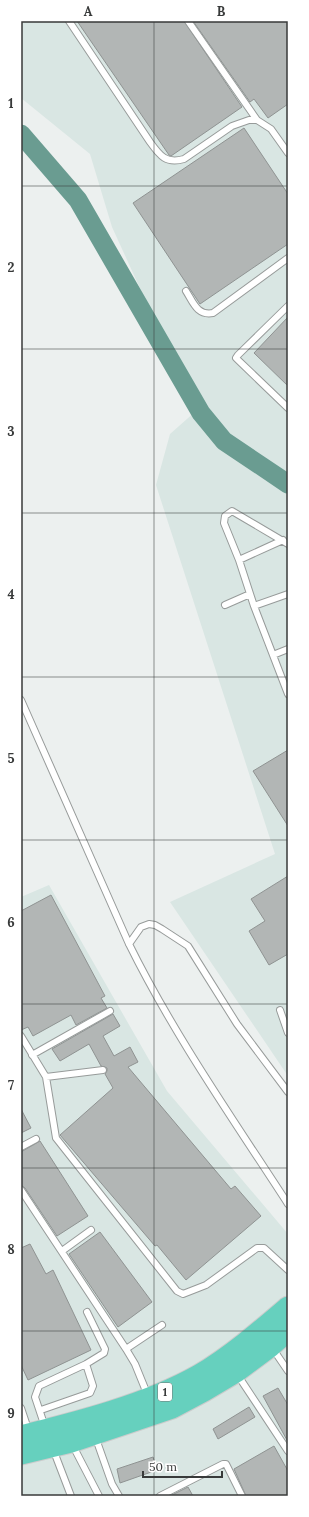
<svg xmlns="http://www.w3.org/2000/svg" width="309" height="1517" font-family="Lora,serif">
<style>
.built{fill:#d9e6e3}
.lines{fill:none;stroke-linecap:round;stroke-linejoin:round}
.river{stroke:#6a9c91;stroke-width:19}
.building{fill:#b2b6b5;stroke:#8f9392}
.service-casing{stroke:#979b9a;stroke-width:8}
.trunk-casing{stroke:#cbcccc;stroke-width:23}
.service{stroke:#fff;stroke-width:6}
.trunk{stroke:#66d0be;stroke-width:21}
.grid{fill:none;stroke:#383a3a;stroke-width:1;stroke-opacity:0.55}
.labels{text-anchor:middle;stroke-width:3;stroke-linejoin:round;paint-order:stroke}
.shield{fill:#fff;stroke:#747575;stroke-width:1}
.shield-label{font-size:11px;font-weight:bold;fill:#383a3a}
.neatline{fill:none;stroke:#383a3a;stroke-width:1.5}
.grid-label{font-size:13px;text-anchor:middle;font-weight:bold;fill:#383a3a}
</style>
<rect width="100%" height="100%" fill="#ecf0ef"/>
<path class="built" d="M21 21H288V1076L170 902 275 854 156 485 170 434 196 411 112 227 90 154 21 98Z
M49 885 167 1091 288 1234V1496H21V897Z"/>
<g class="lines">
<path class="river" d="M21 134 78 200 201 413 224 441 288 484"/>
</g>
<path class="building" d="M77 21H184L242 107 171 156 169 155Z
M193 21H288V104L268 118 254 99 250 102Z
M244 128 288 194V244L200 304 133 203Z
M288 317V386L254 353Z
M288 750V826L253 771Z
M288 876V954L269 965 249 931 265 921 251 899Z
M51 895 105 996 101 998 107 1008 76 1025 71 1015 33 1036 28 1027 21 1030V911Z
M113 1014 120 1026 103 1036 114 1056 130 1047 138 1062 128 1067 231 1189 235 1186 261 1216 186 1280 157 1245 155 1246 60 1135 113 1088 105 1074 107 1071V1068L101 1066 89 1044 60 1061 52 1049Z
M21 1109 31 1128 21 1133Z
M40 1141 88 1216 57 1236 25 1188 21 1185V1152Z
M100 1232 152 1302 118 1327 69 1254Z
M30 1244 46 1274 53 1270 91 1350 28 1380 21 1365V1248Z
M278 1388 288 1405V1442L263 1396Z
M249 1407 255 1417 218 1439 213 1429Z
M274 1446 288 1471V1496H246L234 1469Z
M153 1457 157 1470 120 1483 117 1469Z
M188 1487 193 1496H170Z"/>
<g class="lines">
<defs>
<path id="service" d="M69 21 150 142C160 156 166 164 184 159L232 126 249 120H257L271 129 288 153
M188 21 257 120
M186 291C193 302 197 316 213 313L288 258
M288 306 238 355 236 358 238 360 288 408
M288 544 232 511 225 516 224 523 239 560 254 606 288 694
M239 560 283 540
M225 605 250 594
M254 606 288 594
M273 655 288 649
M21 700 129 944C174 1035 233 1119 288 1204
M129 944 141 927 149 924 155 925 162 929 188 946 237 1024 288 1092
M280 1010 288 1033
M21 1036 46 1077 56 1138 177 1291 183 1294 206 1285 257 1248H264L288 1270
M32 1055 110 1011
M46 1077 103 1070
M21 1147 36 1139
M21 1190 126 1349 135 1364 148 1396
M62 1251 91 1230
M126 1349 162 1325
M273 1349 288 1371
M237 1374 288 1451
M21 1408 29 1432
M41 1410 90 1393 93 1386 86 1364
M45 1427 35 1397 39 1386 86 1364 104 1353 105 1349 87 1312
M95 1436 112 1484 119 1496
M72 1444 99 1496
M53 1449 71 1496
M160 1496 223 1464H226L242 1496"/>
<path id="trunk" d="M21 1436C78 1422 148 1404 199 1375 231 1356 260 1331 288 1307
M21 1454 71 1442 172 1408 204 1391 236 1372 271 1346 288 1331"/>
</defs>
<use href="#service" class="service-casing"/>
<use href="#trunk" class="trunk-casing"/>
<use href="#service" class="service"/>
<use href="#trunk" class="trunk"/>
</g>
<path class="grid" d="M154 21V1496M21 186H288M21 349H288M21 513H288M21 677H288M21 840H288M21 1004H288M21 1168H288M21 1331H288"/>
<g class="labels">
<rect class="shield" x="158" y="1383" width="14" height="18" rx="3"/>
<g class="shield-label">
<text x="165" y="1396">1</text>
</g>
</g>
<rect width="309" height="1517" fill="none" stroke="#ffffff" stroke-width="44"/>
<path d="M143 1471v6h79v-6" fill="none" stroke="#383a3a" stroke-width="2"/>
<text x="149" y="1471" font-size="12" fill="#383a3a" stroke="#ffffff" stroke-width="3" paint-order="stroke">50 m</text>
<rect x="22" y="22" width="265" height="1473" class="neatline"/>
<g class="grid-label">
<text x="88" y="16">A</text>
<text x="221" y="16">B</text>
<text x="11" y="108">1</text>
<text x="11" y="272">2</text>
<text x="11" y="436">3</text>
<text x="11" y="599">4</text>
<text x="11" y="763">5</text>
<text x="11" y="927">6</text>
<text x="11" y="1090">7</text>
<text x="11" y="1254">8</text>
<text x="11" y="1418">9</text>
</g>
</svg>
